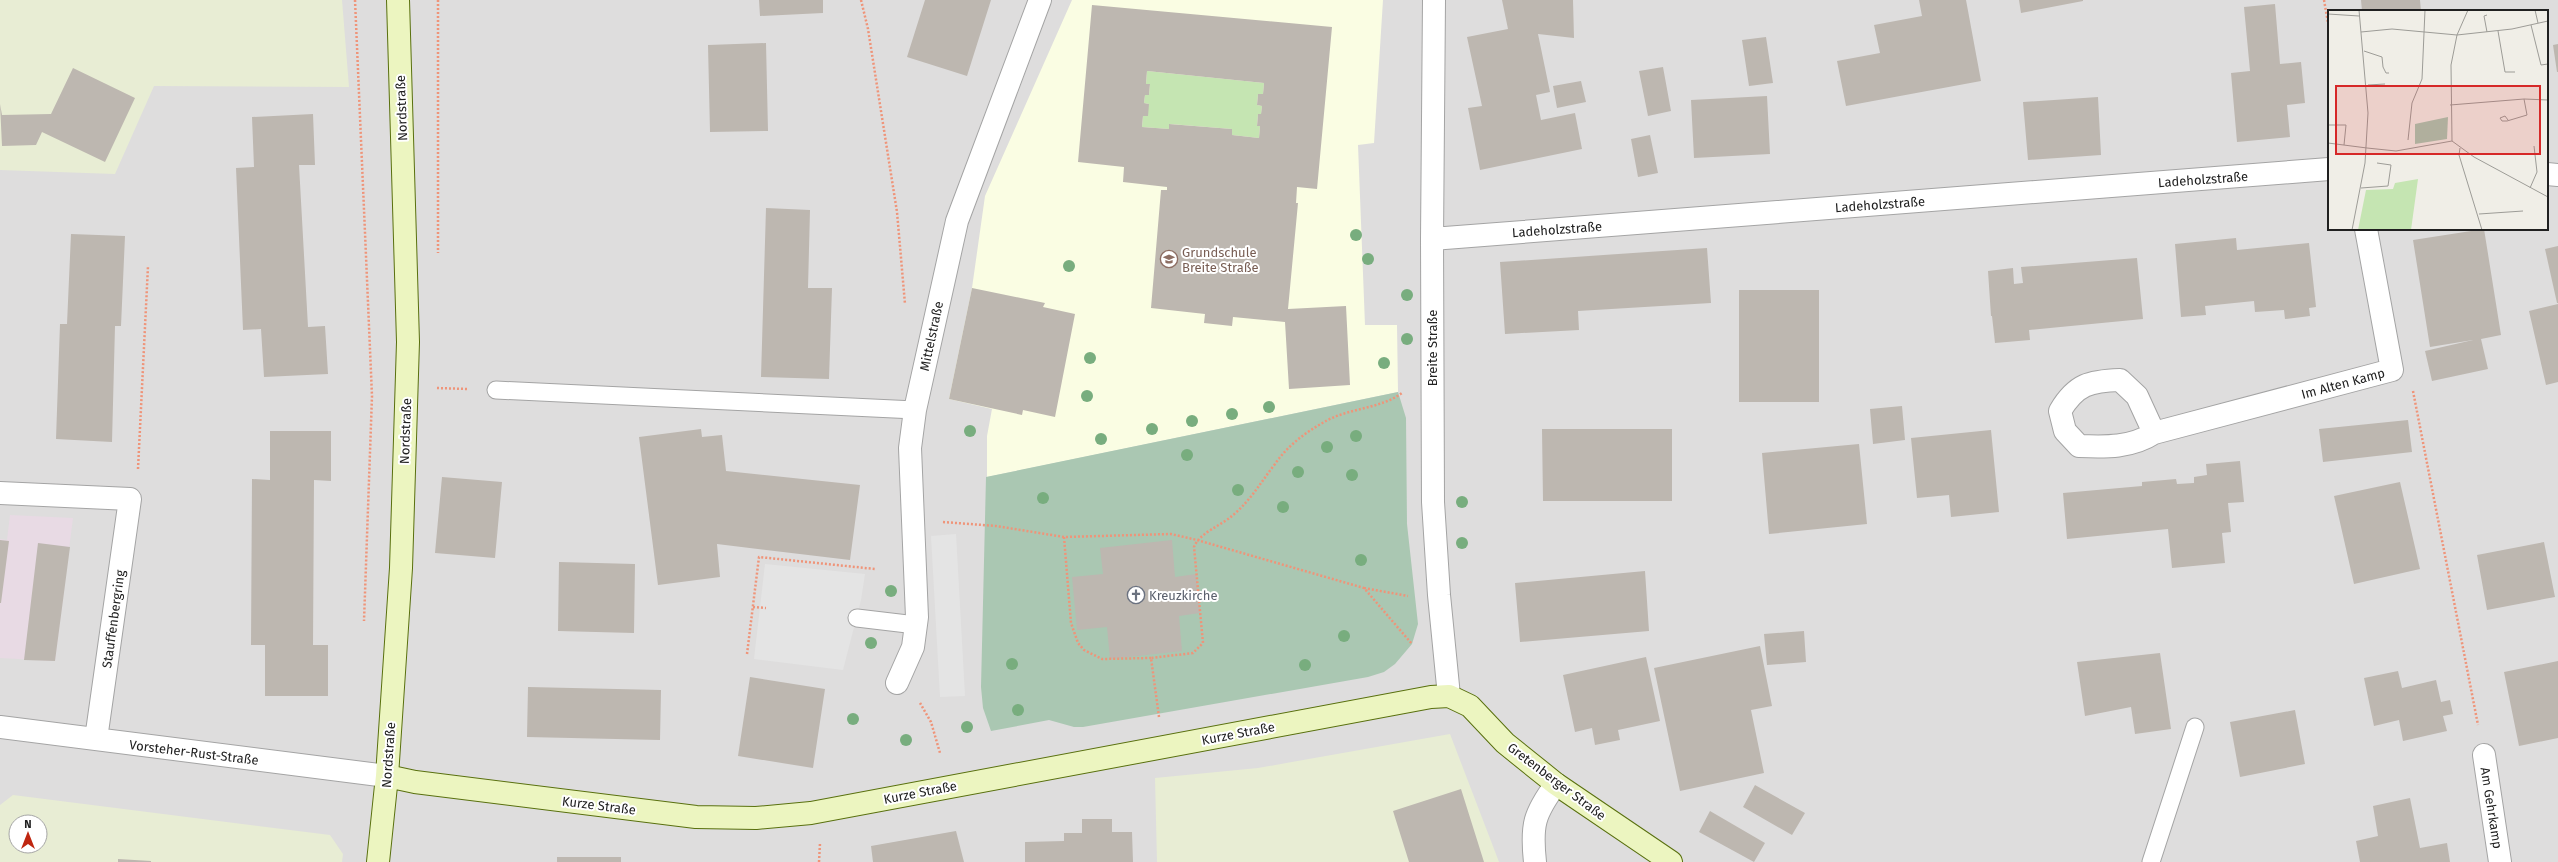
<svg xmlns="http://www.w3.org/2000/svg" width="2558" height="862" font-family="'Fira Sans',sans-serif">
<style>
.residential{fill:#dedddd;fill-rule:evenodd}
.industrial{fill:#e8dae4}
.education{fill:#fafde3}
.farmland{fill:#e8edd4;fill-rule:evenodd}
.grass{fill:#c5e5b2}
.cemetery{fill:#aac7b2}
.parking{fill:#e4e4e4}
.building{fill:#bdb7b0;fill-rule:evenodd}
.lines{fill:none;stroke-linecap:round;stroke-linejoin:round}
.service-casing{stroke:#a4a4a4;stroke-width:19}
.minor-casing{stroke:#a4a4a4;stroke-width:24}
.secondary-casing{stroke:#59700e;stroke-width:24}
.path{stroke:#ef9479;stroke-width:2.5;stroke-dasharray:2 2;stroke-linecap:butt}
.service{stroke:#fff;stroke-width:17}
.minor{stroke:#fff;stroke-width:22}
.secondary{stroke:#ecf5c0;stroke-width:22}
.tree{fill:#78ad7e}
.labels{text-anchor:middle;stroke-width:4;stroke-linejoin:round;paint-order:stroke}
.street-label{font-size:13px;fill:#202020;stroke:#fff}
.education-label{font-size:13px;fill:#785e54;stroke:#fff;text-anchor:start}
.worship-label{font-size:13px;fill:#5b616d;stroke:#fff;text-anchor:start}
.inset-road{fill:none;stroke:#9d9c97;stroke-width:1}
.view{fill:#d62828;fill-opacity:0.15;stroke:#d62828;stroke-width:2}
.inset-edge{fill:none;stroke:#202020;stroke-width:2}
</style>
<rect width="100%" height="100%" fill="#f0eee7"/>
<path class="residential" d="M0 0H2558V862H0ZM2329 11H2547V229H2329ZM16 822H40V846H16Z"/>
<path class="industrial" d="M10 515 73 518 55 661 0 658V539L7 540Z"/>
<path class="education" d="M1072 0H1383L1374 143 1358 145 1365 325H1397L1398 392 987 477V436L992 409 949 399 972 288 985 196Z"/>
<path class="farmland" d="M0 0H342L349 87 154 86 115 174 0 170Z
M1450 734 1499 862H1157L1155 778 1258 768Z
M13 795 330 835 343 854 342 862H0V805ZM16 822H40V846H16Z"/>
<path class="grass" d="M1147 71 1264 83 1263 94H1258L1257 105 1262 106 1261 114H1258L1257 126H1260L1259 138 1232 135V129L1170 124 1169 129 1142 127 1143 116 1149 104 1144 103 1145 95H1149L1150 84H1146Z"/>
<path class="cemetery" d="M1398 392 1406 418 1407 524 1418 624 1412 644 1395 664 1384 672 1368 677 1083 727H1074L1049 720 991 731 983 708 981 687 986 477Z"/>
<path class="parking" d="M956 534 965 696 940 697 931 536Z
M765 564 865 574 861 600 843 670 754 659Z"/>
<path class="building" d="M759 0H823V13L760 16Z
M925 0H991L967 76 907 57Z
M1502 0H1573L1574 38 1538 34 1550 92 1536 95 1541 120 1575 113 1582 149 1480 170 1468 108 1482 106 1467 37 1508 29Z
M1919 0H1966L1981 81 1846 106 1837 61 1880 53 1874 25 1922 16Z
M2019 0H2083V1L2021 13Z
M2361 0H2420L2421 11H2362Z
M2275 4 2280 64 2301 62 2305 103 2287 105 2290 137 2237 142 2231 73 2250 71 2244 7Z
M1092 5 1332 27 1317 189 1297 187 1296 203H1298L1288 309 1346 306 1350 385 1289 389 1285 322 1233 317 1232 326 1204 323 1205 314 1151 308 1161 190H1167V187L1123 182 1124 167 1078 162ZM1147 71 1264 83 1263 94H1258L1257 105 1262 106 1261 114H1258L1257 126H1260L1259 138 1232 135V129L1169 124V129L1142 127 1143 116H1148L1149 104 1144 103 1145 95H1149L1150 84H1146Z
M1766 37 1773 83 1749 86 1742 40Z
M766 43 768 131 710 132 708 45Z
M2558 44V72H2557L2553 45Z
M1663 67 1671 111 1648 116 1639 71Z
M73 68 135 98 105 162 42 132 36 145 2 146 0 104 2 115 51 114Z
M1581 81 1586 102 1557 108 1553 86Z
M1767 96 1770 154 1694 158 1691 100Z
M2098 97 2101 155 2028 160 2023 102Z
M313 114 315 165H299L308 327 325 326 328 374 264 377 261 329 243 330 236 168 254 167 252 117Z
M1650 135 1658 173 1638 177 1631 139Z
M766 208 810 210 808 288H832L829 379 761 377Z
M2484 229 2501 335 2481 339 2488 369 2432 381 2425 351 2473 340 2430 347 2413 240Z
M71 234 125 236 121 326H115L112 442 56 439 60 324H67Z
M2236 238 2237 250 2309 243 2316 307 2309 308 2310 316 2285 319 2284 310 2255 312 2254 301 2205 306 2206 315 2181 317 2175 244Z
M2558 246V303H2557L2545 249Z
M1707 248 1711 303 1578 311 1579 330 1505 334 1500 262Z
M2137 258 2143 319 2029 330 2030 340 1995 343 1992 316H1991L1988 271 2013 268 2014 284 2023 283 2021 267Z
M972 288 1045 303 1043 307 1075 314 1055 417 1023 410 1022 415 949 399Z
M1739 290H1819V402H1739Z
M2558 304V382L2546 385 2529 311Z
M1902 406 1905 440 1873 444 1870 409Z
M2408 420 2412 452 2323 462 2319 429Z
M701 429 702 437 722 435 726 471 860 485 850 560 717 544 720 577 658 585 639 437Z
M1542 429H1672V501H1543Z
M1991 430 1999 512 1951 517 1949 495 1917 498 1911 438Z
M270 431H331V481L314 480 313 645H328V696H265V645H251L252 479 270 480Z
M1859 444 1867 524 1769 534 1762 453Z
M2240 461 2244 502 2228 503 2231 532 2222 533 2225 563 2172 568 2168 529 2067 539 2063 493 2142 486V482L2176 479 2177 484 2194 483V477L2207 475 2206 464Z
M442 477 502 482 495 558 435 553Z
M2400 482 2420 569 2354 584 2334 496Z
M0 540 9 541 1 603H0Z
M1172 540 1175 577 1196 574 1200 613 1179 616 1182 651 1110 659 1107 627 1077 630 1072 577 1103 574 1100 548Z
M2544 542 2555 597 2487 610 2477 555Z
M38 543 70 547 55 661 24 660Z
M559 562 635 564 634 633 558 631Z
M1645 571 1649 631 1520 642 1515 583Z
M1804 631 1806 662 1767 665 1764 634Z
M1760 646 1772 706 1751 710 1764 773 1680 791 1654 668Z
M2160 653 2171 729 2135 734 2131 707 2085 716 2077 662Z
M1646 657 1660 721 1618 730 1620 740 1595 745 1592 728 1575 732 1563 675Z
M2558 661V738L2519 746 2504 672Z
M2398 671 2402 688 2436 680 2441 702 2450 700 2453 714 2443 716 2447 731 2403 741 2399 720 2374 726 2364 678Z
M750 677 825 689 813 768 738 756Z
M528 687 661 690 660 740 527 737Z
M2295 710 2305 764 2240 777 2230 722Z
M1755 785 1805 813 1792 835 1743 807Z
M1461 789 1484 862H1409L1393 811Z
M2410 798 2420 848 2447 843 2450 862H2360L2356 841 2378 836 2373 806Z
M1710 811 1765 843 1754 862 1699 832Z
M1082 819H1112V832H1132L1133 862H1025V842L1064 841V833H1082Z
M956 831 964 862H873L871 846Z
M557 857H621V862H557Z
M118 859 151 861V862H118Z"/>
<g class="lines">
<defs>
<path id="service" d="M496 390 915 410
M857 618 916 625
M2151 862 2195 727"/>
<path id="minor" d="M1434 0 1432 239 1433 502 1439 595 1449 696
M2547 174 2558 175
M1432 239 2329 169
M2154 433 2137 396 2120 380C2090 381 2076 384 2060 411L2065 431 2079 446C2106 447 2131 448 2154 433L2392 370 2366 229
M0 493 130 499 96 739
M897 683 913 647 917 617 910 448 915 410 957 221 1040 0
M0 727 387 776
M2484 755 2500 862
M1535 862C1531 825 1534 814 1556 784"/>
<path id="secondary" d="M387 776 415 782 696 817 756 818 811 813 1431 697 1449 696 1470 706 1505 743 1556 784 1671 862
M378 862 387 776 401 568 408 342 398 0"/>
</defs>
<use href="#service" class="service-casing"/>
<use href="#minor" class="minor-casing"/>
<use href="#secondary" class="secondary-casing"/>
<path class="path" d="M355 0 372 396 364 621
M438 0V253
M861 0 868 29 897 212 905 304
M2324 0 2329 28
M437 388 468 389
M2413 391 2478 725
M138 469 148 266
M943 522 996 526 1064 537 1171 534 1197 540 1364 588 1412 644
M1064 537 1071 623 1078 643 1084 650 1102 659 1151 658
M1364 588 1408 596
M753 607 766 608
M747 654 759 557 875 569
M920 703 931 722 940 753
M1159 717 1151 658 1193 653 1203 643 1194 547C1200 532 1221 526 1233 515 1251 500 1261 482 1275 464 1288 445 1306 432 1326 421 1349 408 1380 409 1402 393
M819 862 820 843"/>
<use href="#service" class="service"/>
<use href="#minor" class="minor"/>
<use href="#secondary" class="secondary"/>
</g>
<g class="tree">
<circle cx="1356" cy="235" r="6"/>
<circle cx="1368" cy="259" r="6"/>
<circle cx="1069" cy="266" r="6"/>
<circle cx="1407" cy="295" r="6"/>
<circle cx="1407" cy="339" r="6"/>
<circle cx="1090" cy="358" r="6"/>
<circle cx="1384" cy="363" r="6"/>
<circle cx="1087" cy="396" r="6"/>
<circle cx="1269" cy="407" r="6"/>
<circle cx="1232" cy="414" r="6"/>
<circle cx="1192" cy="421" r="6"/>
<circle cx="1152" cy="429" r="6"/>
<circle cx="970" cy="431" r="6"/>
<circle cx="1356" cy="436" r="6"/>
<circle cx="1101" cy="439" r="6"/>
<circle cx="1327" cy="447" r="6"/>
<circle cx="1187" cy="455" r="6"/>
<circle cx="1298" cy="472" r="6"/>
<circle cx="1352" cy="475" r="6"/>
<circle cx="1238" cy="490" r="6"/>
<circle cx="1043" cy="498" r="6"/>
<circle cx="1462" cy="502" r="6"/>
<circle cx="1283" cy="507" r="6"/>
<circle cx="1462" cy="543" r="6"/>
<circle cx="1361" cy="560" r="6"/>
<circle cx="891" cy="591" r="6"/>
<circle cx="1344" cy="636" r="6"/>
<circle cx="871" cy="643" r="6"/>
<circle cx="1012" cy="664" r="6"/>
<circle cx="1305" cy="665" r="6"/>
<circle cx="1018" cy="710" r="6"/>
<circle cx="853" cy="719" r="6"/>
<circle cx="967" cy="727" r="6"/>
<circle cx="906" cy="740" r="6"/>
</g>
<defs>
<symbol id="school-ring" viewBox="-11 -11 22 22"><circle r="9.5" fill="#fff" stroke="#8d6e63" stroke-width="1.5"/><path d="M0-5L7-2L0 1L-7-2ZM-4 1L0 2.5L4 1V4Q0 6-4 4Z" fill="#8d6e63"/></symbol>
<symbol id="church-ring" viewBox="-11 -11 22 22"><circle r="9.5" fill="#fff" stroke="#6b7280" stroke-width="1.5"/><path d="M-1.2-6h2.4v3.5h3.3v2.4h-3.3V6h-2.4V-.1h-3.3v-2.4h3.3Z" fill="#6b7280"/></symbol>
</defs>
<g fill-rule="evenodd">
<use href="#school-ring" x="1159" y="249" width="20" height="20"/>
<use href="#church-ring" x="1126" y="585" width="20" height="20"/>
</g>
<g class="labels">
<g class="street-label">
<text transform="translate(401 108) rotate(-92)" y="5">Nordstraße</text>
<text transform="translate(2203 179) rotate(-4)" y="5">Ladeholzstraße</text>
<text transform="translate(1880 204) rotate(-4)" y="5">Ladeholzstraße</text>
<text transform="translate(1557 229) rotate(-4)" y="5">Ladeholzstraße</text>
<text transform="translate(931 336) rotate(-78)" y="5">Mittelstraße</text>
<text transform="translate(1432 348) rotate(-90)" y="5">Breite Straße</text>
<text transform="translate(2343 383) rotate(-15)" y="5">Im Alten Kamp</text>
<text transform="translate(405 431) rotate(-88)" y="5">Nordstraße</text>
<text transform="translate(113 619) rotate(-82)" y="5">Stauffenbergring</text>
<text transform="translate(1238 733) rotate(-11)" y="5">Kurze Straße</text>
<text transform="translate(194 752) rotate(7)" y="5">Vorsteher-Rust-Straße</text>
<text transform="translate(388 755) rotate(-86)" y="5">Nordstraße</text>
<text transform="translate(1557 781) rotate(37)" y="5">Gretenberger Straße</text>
<text transform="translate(920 792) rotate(-11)" y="5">Kurze Straße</text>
<text transform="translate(599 805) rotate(7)" y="5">Kurze Straße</text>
<text transform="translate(2492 808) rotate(81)" y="5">Am Gehrkamp</text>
</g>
<g class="education-label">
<text x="1182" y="257">Grundschule<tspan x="1182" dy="15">Breite Straße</tspan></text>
</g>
<g class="worship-label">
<text x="1149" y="600">Kreuzkirche</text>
</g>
</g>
<g transform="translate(2328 10)">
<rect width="220" height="220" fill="#f0eee7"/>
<path d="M90 169 83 220H30L38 180 65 179 67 173Z" fill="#c5e5b2"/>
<path d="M120 107 119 129 87 134V114Z" fill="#aac7b2"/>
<path class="inset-road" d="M207 0 210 13M0 4 31 6M203 15 213 55 220 54M170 21 177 62H187M33 22 64 19 129 25 184 19 220 11M159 22 156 6 159 5M36 41 54 47 55 57 58 63H61M40 75 57 74M122 95 196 89 220 90M180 110 177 106 172 108 174 111H179L199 105 196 89M0 115H18L16 135M80 130 84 93 94 69 97 0M124 131 123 55 129 25 140 0M0 133 39 138M39 138 68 141 124 131 146 147 220 187M132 138 131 145 154 220M33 178 60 176 63 155 49 153M202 178 209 162 206 136M151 204 195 201M24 220 37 153 40 103 31 0"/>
<path class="view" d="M8 76H212V144H8Z"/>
<rect width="220" height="220" class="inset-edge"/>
</g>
<g transform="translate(28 834)"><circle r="19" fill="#ffffff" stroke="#a6a6a6"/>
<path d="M0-3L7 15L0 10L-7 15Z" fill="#bf2610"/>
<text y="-6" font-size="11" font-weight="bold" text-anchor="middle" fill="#202020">N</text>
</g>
</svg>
